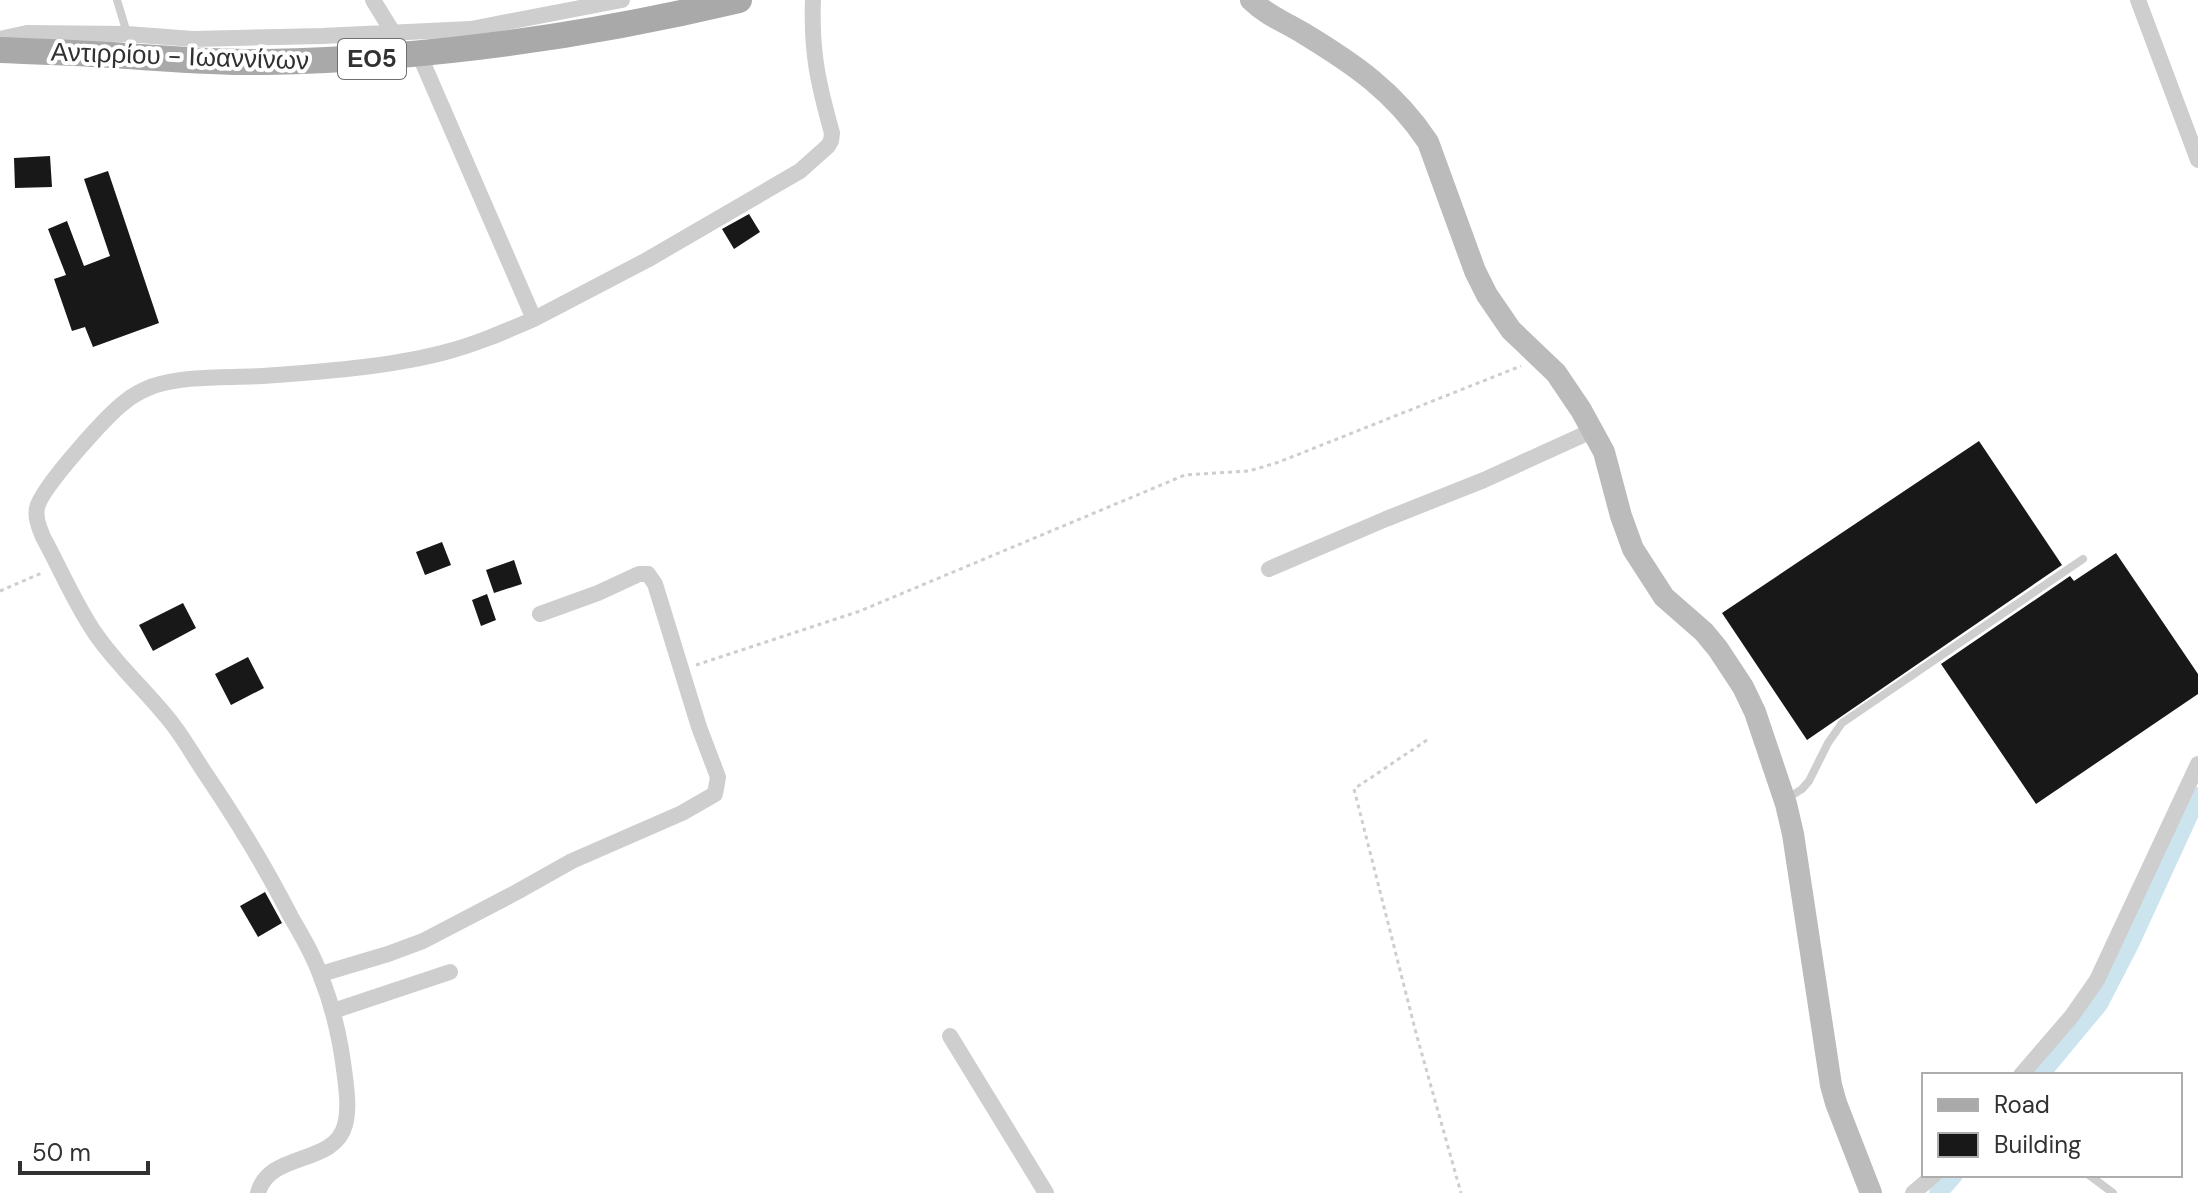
<svg xmlns="http://www.w3.org/2000/svg" width="2198" height="1193" font-family="'DM Sans',sans-serif">
<style>
.lines{fill:none;stroke-linecap:round;stroke-linejoin:round}
.canal{stroke:#cce4ee;stroke-width:18}
.building{fill:#181818}
.path{stroke:#cecece;stroke-width:3;stroke-dasharray:4 4;stroke-linecap:butt}
.lane{stroke:#cecece;stroke-width:8}
.street{stroke:#cecece;stroke-width:16}
.secondary{stroke:#bbb;stroke-width:22}
.primary{stroke:#a9a9a9;stroke-width:26}
.labels{text-anchor:middle;stroke-width:8;stroke-linejoin:round;paint-order:stroke}
.shield{fill:#fff;stroke:#6f6f6f;stroke-width:2}
.shield-label{font-size:24px;font-weight:bold;fill:#313131}
.street-label{font-size:26px;fill:#313131;stroke:#fff}
</style>
<rect width="100%" height="100%" fill="#fff"/>
<g class="lines">
<path class="canal" d="M2040 1075 2099 1004 2131 942 2198 796
M1938 1193 1954 1175"/>
</g>
<path class="building" d="M50 156 52 187 15 188 14 158Z
M108 171 159 323 93 347 85 327 72 331 54 279 66 275 48 229 67 221 84 266 110 256 84 179Z
M749 214 760 232 734 249 722 229Z
M1979 441 2062 565 1807 740 1722 613Z
M442 542 451 565 425 575 416 552Z
M2116 553 2198 674V694L2036 804 1941 664 2070 576 2074 581Z
M514 560 522 584 494 593 486 570Z
M487 594 496 620 481 626 472 600Z
M183 603 196 628 153 651 139 625Z
M248 657 264 688 231 705 215 674Z
M265 892 282 923 258 937 240 906Z"/>
<g class="lines">
<path class="path" d="M0 591 44 572
M696 665 860 611 1185 475 1249 471 1279 462 1521 366
M1427 740 1354 789 1416 1033 1461 1193"/>
<path class="lane" d="M117 0 127 33
M1785 800 1802 789 1809 781 1828 743 1842 723 2083 559
M2089 1175 2113 1193"/>
<path class="street" d="M373 0 397 39
M2138 0 2198 160
M0 39 27 33 127 34 193 39 322 36 471 29 622 0
M534 319 647 260 800 171 828 146 831 141 832 133C818 83 811 52 813 0
M1269 569 1386 519 1484 480 1594 430
M321 974 388 954 423 941 515 893 572 861 682 813 715 794 718 777 699 727 655 584 648 574H639L598 593 540 614
M333 1011 450 972
M950 1036 1046 1193
M2021 1075 2071 1017 2097 980 2198 764
M258 1193C269 1151 334 1166 345 1125 349 1110 347 1093 345 1077 341 1043 334 1009 321 977 314 956 302 936 291 917 266 868 238 822 207 776 196 760 186 742 174 726 149 693 118 667 95 633 75 604 60 568 43 537 39 527 35 518 37 508 41 488 108 414 126 401 134 394 143 390 153 386 187 375 226 378 262 376 318 372 388 367 442 353 474 345 504 332 534 319L419 54
M1913 1193 1934 1175"/>
<path class="secondary" d="M1251 0C1266 15 1285 22 1303 33 1354 64 1394 91 1428 142L1475 271 1487 295 1511 330 1556 373 1581 410 1604 452 1621 516 1633 549 1664 597 1704 632 1718 649 1743 687 1755 712 1786 804 1793 834 1831 1085 1836 1103 1871 1193"/>
<path class="primary" d="M0 50C42 52 85 53 127 56 174 59 219 63 266 62 426 59 583 37 739 0"/>
</g>
<g class="labels">
<rect class="shield" x="338" y="39" width="68" height="40" rx="6"/>
<g class="shield-label">
<text x="372" y="67">ΕΟ5</text>
</g>
<g class="street-label">
<text transform="translate(180 56) rotate(2)" y="9">Αντιρρίου - Ιωαννίνων</text>
</g>
</g>
<rect x="1922" y="1073" width="260" height="104" fill="#ffffff" stroke="#adadad" stroke-width="2"/>
<rect x="1938" y="1099" width="40" height="12" fill="#a9a9a9" stroke="#adadad" stroke-width="2"/>
<text x="1994" y="1113" font-size="24" fill="#313131">Road</text>
<rect x="1938" y="1133" width="40" height="24" fill="#181818" stroke="#adadad" stroke-width="2"/>
<text x="1994" y="1153" font-size="24" fill="#313131">Building</text>
<path d="M20 1161v12h128v-12" fill="none" stroke="#313131" stroke-width="4"/>
<text x="32" y="1161" font-size="24" fill="#313131" stroke="#ffffff" stroke-width="6" paint-order="stroke">50 m</text>
</svg>
